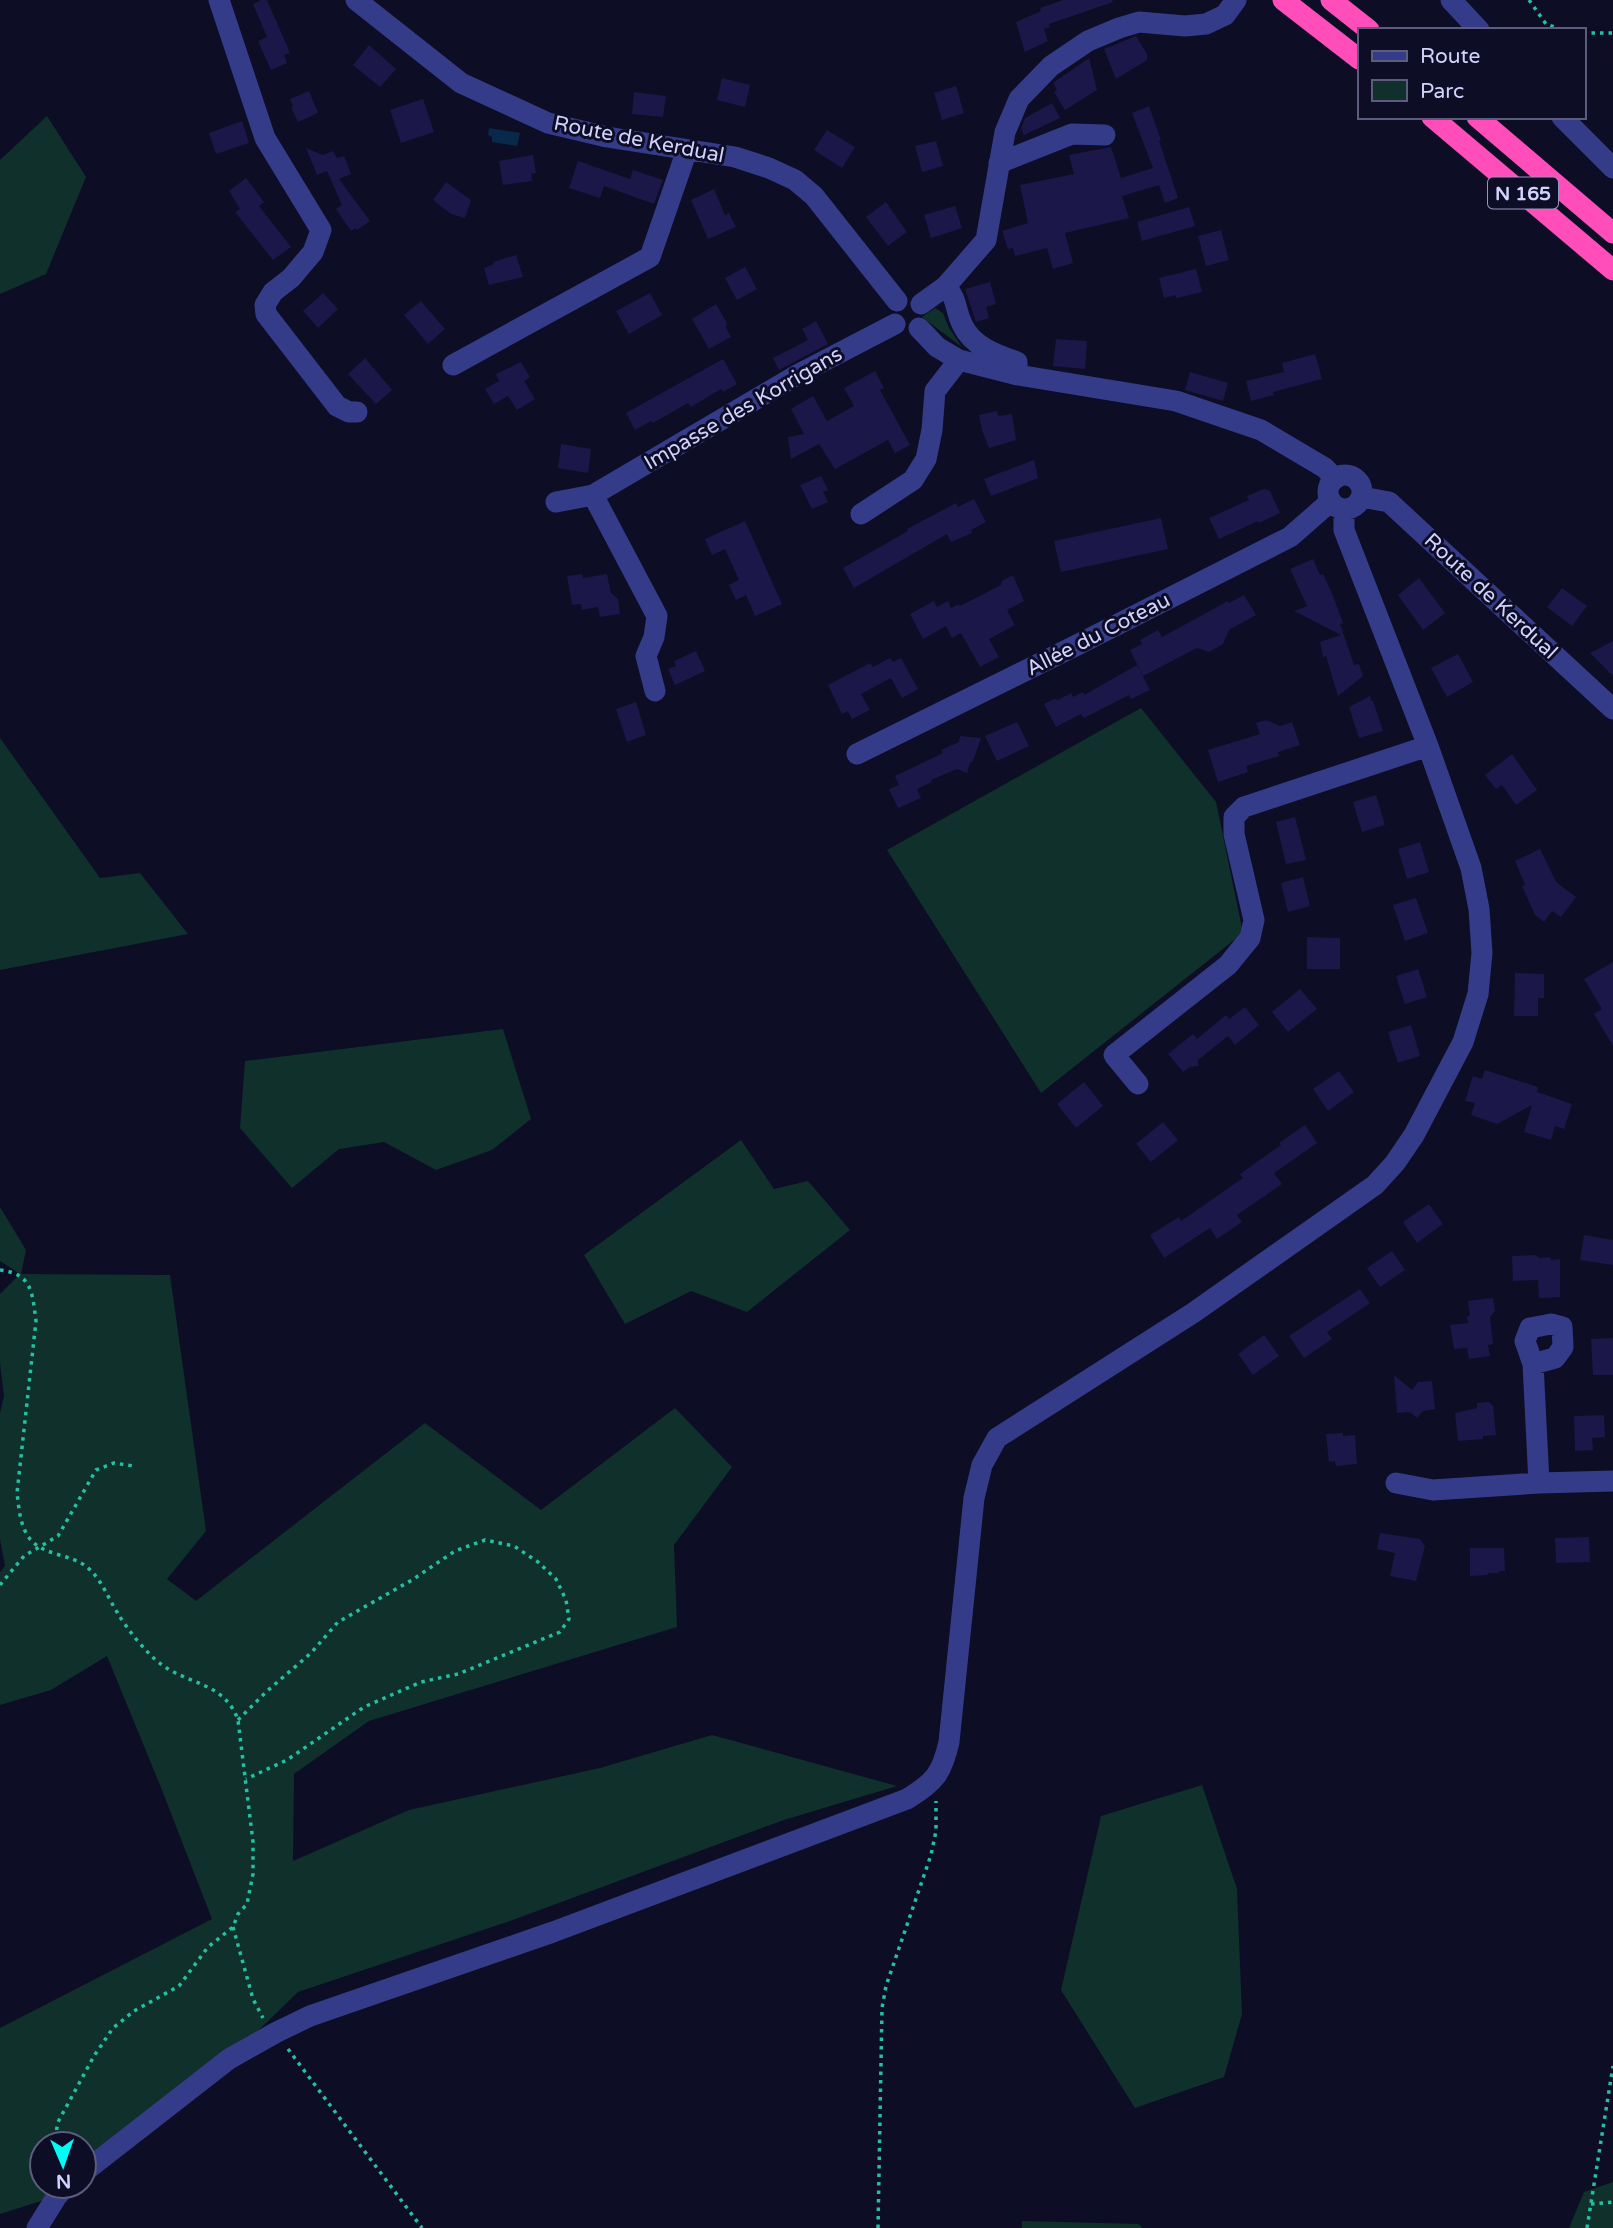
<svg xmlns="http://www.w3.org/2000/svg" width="1613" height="2228" font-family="'Varela Round',sans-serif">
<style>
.green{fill:#0f302b}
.water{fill:#08294a}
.building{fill:#1b1748}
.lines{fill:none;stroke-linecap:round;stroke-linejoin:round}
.path{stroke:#25bfa2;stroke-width:3.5;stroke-dasharray:3.5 5;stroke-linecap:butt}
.minor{stroke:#343c89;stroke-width:21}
.highway{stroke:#ff4db9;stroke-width:21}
.labels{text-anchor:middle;stroke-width:6;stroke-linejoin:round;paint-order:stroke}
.shield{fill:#0e0d26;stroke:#9797be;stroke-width:2}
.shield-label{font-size:19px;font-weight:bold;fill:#d2d2ff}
.street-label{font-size:21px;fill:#d2d2ff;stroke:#0e0d26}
</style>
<rect width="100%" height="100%" fill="#0e0d26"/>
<path class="green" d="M47 116 86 177 46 274 0 294V160Z
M935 308 943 313 949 328 962 347 922 317Z
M1141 708 1216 802 1243 933 1041 1093 887 850Z
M0 738 100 878 140 873 188 934 0 970Z
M503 1029 531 1119 492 1150 436 1170 384 1142 339 1149 292 1188 240 1128 245 1061Z
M741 1140 774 1189 808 1181 850 1230 747 1312 691 1291 625 1324 584 1255Z
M0 1207 26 1250 21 1274 170 1275 206 1531 167 1579 196 1601 425 1423 541 1510 675 1408 732 1467 674 1545 677 1627 369 1721 294 1774 293 1861 409 1810 600 1768 712 1735 897 1786 784 1820 507 1922 298 1992 229 2059 84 2172V2144H42V2186H66L57 2196 0 2214V2028L212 1919 160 1785 107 1656 51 1690 0 1705V1572L5 1566 0 1539V1413L4 1396 0 1363V1294L20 1274 0 1261Z
M1202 1785 1237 1889 1242 2014 1224 2077 1135 2108 1061 1990 1101 1816Z
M1613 2182V2228H1569L1584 2192Z
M1022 2221 1139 2224 1142 2228H1022Z"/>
<path class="water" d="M489 128 520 133 517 146 492 142V137L488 135Z"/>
<path class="building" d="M261 0H267L290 53 284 55 287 63 271 70 258 41 267 37 253 4Z
M1063 0H1112L1113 2 1049 24 1050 27 1044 29 1048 41 1025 52 1016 22 1041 11 1040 8Z
M1136 36 1147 54V60L1116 79 1104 49Z
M369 45 396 69 380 87 353 65Z
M1089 58 1097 90 1065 110 1054 92 1057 90 1053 83Z
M722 78 750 85 745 107 717 100Z
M956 86 964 113 942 120 934 93Z
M309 91 318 113 298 122 291 107 293 106 290 99Z
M634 92 666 96 663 117 632 114Z
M423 99 434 132 401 143 390 110Z
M1052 103 1060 118 1024 135 1021 128 1025 118Z
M1149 106 1161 140 1159 141 1178 198 1165 203 1159 185 1122 196 1129 218 1065 233 1073 263 1053 269 1047 248 1015 256 1013 248 1008 249 1002 231 1028 223 1020 185 1074 174 1069 155 1111 147 1121 178 1153 168 1132 113Z
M242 121 249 143 216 154 209 133Z
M827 130 855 147 842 168 814 150Z
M936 141 943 166 922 172 915 146Z
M306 148 323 155 333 151 337 158 344 156 351 174 339 179 370 221 357 230 356 228 351 231 336 209 342 205 327 171 317 175Z
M533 155 536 173 531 174 532 181 503 185 499 161Z
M578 161 630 179 633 170 663 180 654 204 604 186 600 198 569 188Z
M246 178 264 202 259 206 291 247 273 260 235 212 240 209 229 191Z
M446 182 471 200 465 218 451 214 433 200Z
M714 189 725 215 729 213 736 227 708 239 691 200Z
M886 202 907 232 888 246 866 217Z
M955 206 962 228 931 238 924 215Z
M1189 207 1195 226 1142 241 1137 222Z
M1221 230 1229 260 1206 266 1198 236Z
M516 255 523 277 489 285 484 268 494 264 493 262Z
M745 267 757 289 737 300 725 278Z
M1196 269 1202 292 1176 298V295L1164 298 1159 278Z
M990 282 996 304 986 307 989 318 976 322 965 289Z
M323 293 338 309 318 328 303 311Z
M650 293 662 315 629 334 616 311Z
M421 301 445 329 428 344 404 315Z
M716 304 727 323 726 328 731 337 709 349 692 319Z
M816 321 828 344 779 370 773 358 808 340 802 329Z
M1056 339 1087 341 1085 369 1053 366Z
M1315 354 1322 379 1273 392 1274 395 1251 401 1246 381 1284 372 1282 363Z
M365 358 392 390 376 404 348 374Z
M723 359 737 384 723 392 721 389 691 407 688 403 653 423 651 421 635 430 626 413Z
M521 362 530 377 524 381 535 399 517 410 508 396 494 404 485 389 499 381 496 374Z
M875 371 884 388 880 390 910 445 895 453 888 440 835 469 819 444 791 459 788 437 804 434 791 409 813 396 827 421 854 406 844 388Z
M1190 372 1228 383 1223 401 1185 390Z
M997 411 998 416 1012 414 1016 440 989 448 982 430 979 415Z
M561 444 591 449 588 473 558 468Z
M1034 460 1038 478 991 496 984 479Z
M821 476 828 490 823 492 828 502 812 509 800 485Z
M1264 489 1270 491 1280 513 1259 523 1258 521 1219 539 1209 518 1249 500 1247 496Z
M974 499 986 522 971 530 972 533 951 542 947 534 854 588 843 568 908 531 907 529 956 503 958 507Z
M1161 518 1168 549 1061 572 1054 541Z
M745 521 782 604 755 616 746 595 736 600 729 585 739 580 725 549 712 555 705 539Z
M1313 559 1320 575 1323 574 1333 596 1343 623 1340 624 1354 665 1359 664 1363 676 1338 696 1326 656 1323 657 1320 642 1341 635 1294 611 1307 606 1290 569Z
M582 574 583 578 607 574 611 593 618 599 620 614 600 617 598 607 582 610 581 604 572 605 567 576Z
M1013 575 1024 601 1007 610 1015 625 989 639 999 657 980 667 961 633 952 638 946 626 923 639 910 614 934 601 937 607 948 601 951 608 959 604 960 606 1001 585 1002 581Z
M1419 578 1445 613 1423 630 1398 595Z
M1562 588 1587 606 1572 626 1547 607Z
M1244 595 1256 615 1229 630 1223 644 1209 652 1197 648 1143 676 1130 650 1142 644 1140 640 1158 630 1162 637 1228 601 1229 603Z
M1613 641V676L1590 653Z
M696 651 705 671 675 685 668 669 676 666 674 661Z
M1458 654 1473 682 1447 697 1431 668Z
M890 658 893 662 901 658 918 689 902 698 891 678 861 694 870 710 852 719 848 711 842 714 828 685 870 663 873 667Z
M1137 665 1150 690 1131 699 1129 695 1084 718 1081 714 1056 727 1044 704 1054 699 1058 700 1071 693 1073 697 1083 692 1084 695Z
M1370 696 1371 701H1373L1383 731 1359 738 1349 707Z
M636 702 646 735 627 742 616 709Z
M1266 720 1280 726 1292 722 1300 745 1278 752 1279 756 1246 766 1248 772 1218 782 1208 750 1260 734 1256 723Z
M1017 722 1029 746 997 761 985 736Z
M960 736 981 738 973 761 970 763 967 773 957 769 931 780 932 782 917 789 921 798 898 808 889 789 899 785 895 776 943 753 941 750 959 742Z
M1512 754 1537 790 1516 805 1502 785 1496 789 1485 775Z
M1376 795 1385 825 1362 832 1353 802Z
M1295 817 1306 860 1286 864 1276 822Z
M1420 842 1429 872 1407 879 1398 849Z
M1540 849 1556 882 1576 897 1561 917 1552 911 1544 922 1535 915 1522 886 1525 885 1515 861Z
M1303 877 1310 906 1288 912 1281 883Z
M1416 898 1428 933 1405 941 1393 905Z
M1307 937 1340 938V969H1307Z
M1613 962V1046L1594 1014 1602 1009 1584 979Z
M1418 969 1427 997 1405 1004 1396 976Z
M1515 973 1544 974V998H1538V1016H1514Z
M1300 989 1317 1009 1288 1032 1272 1012Z
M1245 1007 1259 1025 1235 1045 1228 1036 1198 1060V1066L1190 1067 1183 1072 1168 1054 1193 1034 1197 1039 1226 1015 1229 1019Z
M1411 1025 1420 1056 1398 1063 1388 1032Z
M1485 1070 1538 1087 1537 1092 1572 1104 1564 1129 1555 1126 1551 1140 1524 1132 1532 1105 1497 1124 1471 1115 1475 1103 1465 1101 1473 1076 1482 1079Z
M1339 1071 1354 1092 1328 1111 1313 1089Z
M1084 1082 1103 1106 1076 1128 1057 1104Z
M1163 1122 1178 1140 1151 1162 1136 1144Z
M1305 1125 1317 1143 1274 1173 1282 1184 1237 1215 1242 1222 1217 1239 1210 1228 1164 1258 1150 1235 1179 1217 1181 1221 1243 1178 1240 1174 1281 1145 1279 1143Z
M1429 1204 1443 1224 1417 1243 1403 1222Z
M1584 1235 1613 1240V1265L1580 1260Z
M1392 1251 1405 1270 1380 1287 1367 1268Z
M1536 1255 1539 1258 1550 1257 1551 1260 1560 1259V1297L1539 1298 1538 1280 1513 1281 1512 1256Z
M1360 1289 1370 1303 1327 1332 1332 1339 1304 1358 1289 1336Z
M1493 1298 1495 1311 1490 1317 1493 1344 1488 1345 1490 1356 1469 1359 1467 1348 1454 1349 1450 1325 1468 1323 1467 1316H1470L1468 1301Z
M1264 1335 1279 1356 1253 1375 1238 1354Z
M1613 1338V1375H1593L1591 1339Z
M1394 1375 1412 1390 1418 1382 1432 1381 1435 1409 1423 1411 1417 1418 1410 1412 1397 1413Z
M1489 1402 1493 1406 1496 1435 1483 1436V1439L1458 1441 1455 1413 1477 1408V1403Z
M1604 1415 1605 1437 1592 1438 1593 1450 1575 1451 1574 1416Z
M1343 1433V1436L1355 1435 1357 1464 1336 1466 1335 1461 1329 1462 1326 1434Z
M1380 1533 1420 1539 1425 1546 1416 1581 1390 1576 1395 1553 1377 1549Z
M1589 1537 1590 1562 1556 1563 1555 1538Z
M1470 1548H1504L1505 1571H1499V1573H1488V1575L1470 1576Z"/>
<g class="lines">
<path class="path" d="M1529 0 1546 24 1563 30
M1583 33H1613
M0 1270C33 1274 32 1293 36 1321L17 1493C19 1509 20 1526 30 1539 44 1556 71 1554 87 1567 102 1580 107 1596 117 1612 127 1629 146 1653 162 1665 190 1685 225 1683 238 1720L253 1842V1874L247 1904 238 1914 233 1927 208 1947 179 1986 134 2011 113 2028 94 2056 58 2122 54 2144
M0 1585 24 1556 58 1536 96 1470 114 1463 134 1466
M238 1720 266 1692 311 1653 338 1622 412 1580 455 1551 485 1540 514 1546 538 1562 556 1579 566 1600 569 1619 560 1632 458 1674 421 1682 364 1707 287 1760 246 1779
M233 1927 253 1999 263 2018
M288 2049 422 2228
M1591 2204 1613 2202
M878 2228 882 2008 886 1986 931 1855 936 1831V1801
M1587 2228 1613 2066"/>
<path class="minor" d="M219 0 265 138 321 230 313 252 291 278 273 292 265 305 266 314 337 406 349 412H357
M356 0 461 83 548 123 607 137 735 157 769 168 795 180 814 196 897 301
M1451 0 1479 30
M1562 117 1613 168
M999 163 1072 134 1105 135
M946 286C958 300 955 311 963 326 973 347 998 355 1017 362V366
M921 304 946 286 986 240 1005 132 1019 99 1051 66 1088 41 1119 28 1139 22 1185 26 1206 24 1225 15 1236 0
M919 328 937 347 959 360 1018 375 1176 401 1261 430 1325 468 1335 479
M453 365 650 257 687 150
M1328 492a17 17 0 1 1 34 0a17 17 0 1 1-34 0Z
M593 495 657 616 654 637 646 656 655 691
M1362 497 1389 502 1613 709
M556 502 593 495 797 375 895 324
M861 514 913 480 926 459 932 430 935 391 959 360
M857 754 1075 646 1290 537 1331 501
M1138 1084 1114 1055 1228 965 1250 938 1254 920 1234 834V817L1244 807 1428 746
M1533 1364 1525 1341 1530 1328 1551 1324 1562 1327 1563 1347 1555 1358 1533 1364 1539 1483
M1396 1483 1433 1490 1539 1483 1613 1481
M84 2172 229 2059 275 2033 310 2016 553 1932 907 1799C935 1782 942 1773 949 1742L974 1498 982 1465 997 1438 1193 1313 1375 1185 1395 1163 1414 1135 1463 1042 1478 994 1482 953 1479 909 1471 868 1428 746 1344 530V510
M37 2228 57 2196 66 2186"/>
<path class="highway" d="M1283 0 1359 59
M1331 0 1369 30
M1432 117 1613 270
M1477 117 1613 233"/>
</g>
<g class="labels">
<rect class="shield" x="1488" y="177.5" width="70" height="31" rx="5"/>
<g class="shield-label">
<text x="1523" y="200">N 165</text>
</g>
<g class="street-label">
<text transform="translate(639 139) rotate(11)" y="7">Route de Kerdual</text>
<text transform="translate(743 408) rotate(-30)" y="7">Impasse des Korrigans</text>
<text transform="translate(1491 596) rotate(43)" y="7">Route de Kerdual</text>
<text transform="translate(1098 634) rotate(-27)" y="7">Allée du Coteau</text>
</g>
</g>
<rect x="1358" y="28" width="228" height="91" fill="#0e0d26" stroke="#5c5c7d" stroke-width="2"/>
<rect x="1372" y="51" width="35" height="10" fill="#343c89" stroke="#5c5c7d" stroke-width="2"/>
<text x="1420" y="63" font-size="21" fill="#d2d2ff">Route</text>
<rect x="1372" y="80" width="35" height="21" fill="#0f302b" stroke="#5c5c7d" stroke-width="2"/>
<text x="1420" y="98" font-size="21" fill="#d2d2ff">Parc</text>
<g transform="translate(63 2165) rotate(178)"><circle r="33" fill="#0e0d26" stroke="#5c5c7d" stroke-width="2"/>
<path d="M0-5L12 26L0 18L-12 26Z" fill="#00fdf5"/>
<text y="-10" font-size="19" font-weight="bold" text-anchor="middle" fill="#d2d2ff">N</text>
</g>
</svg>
